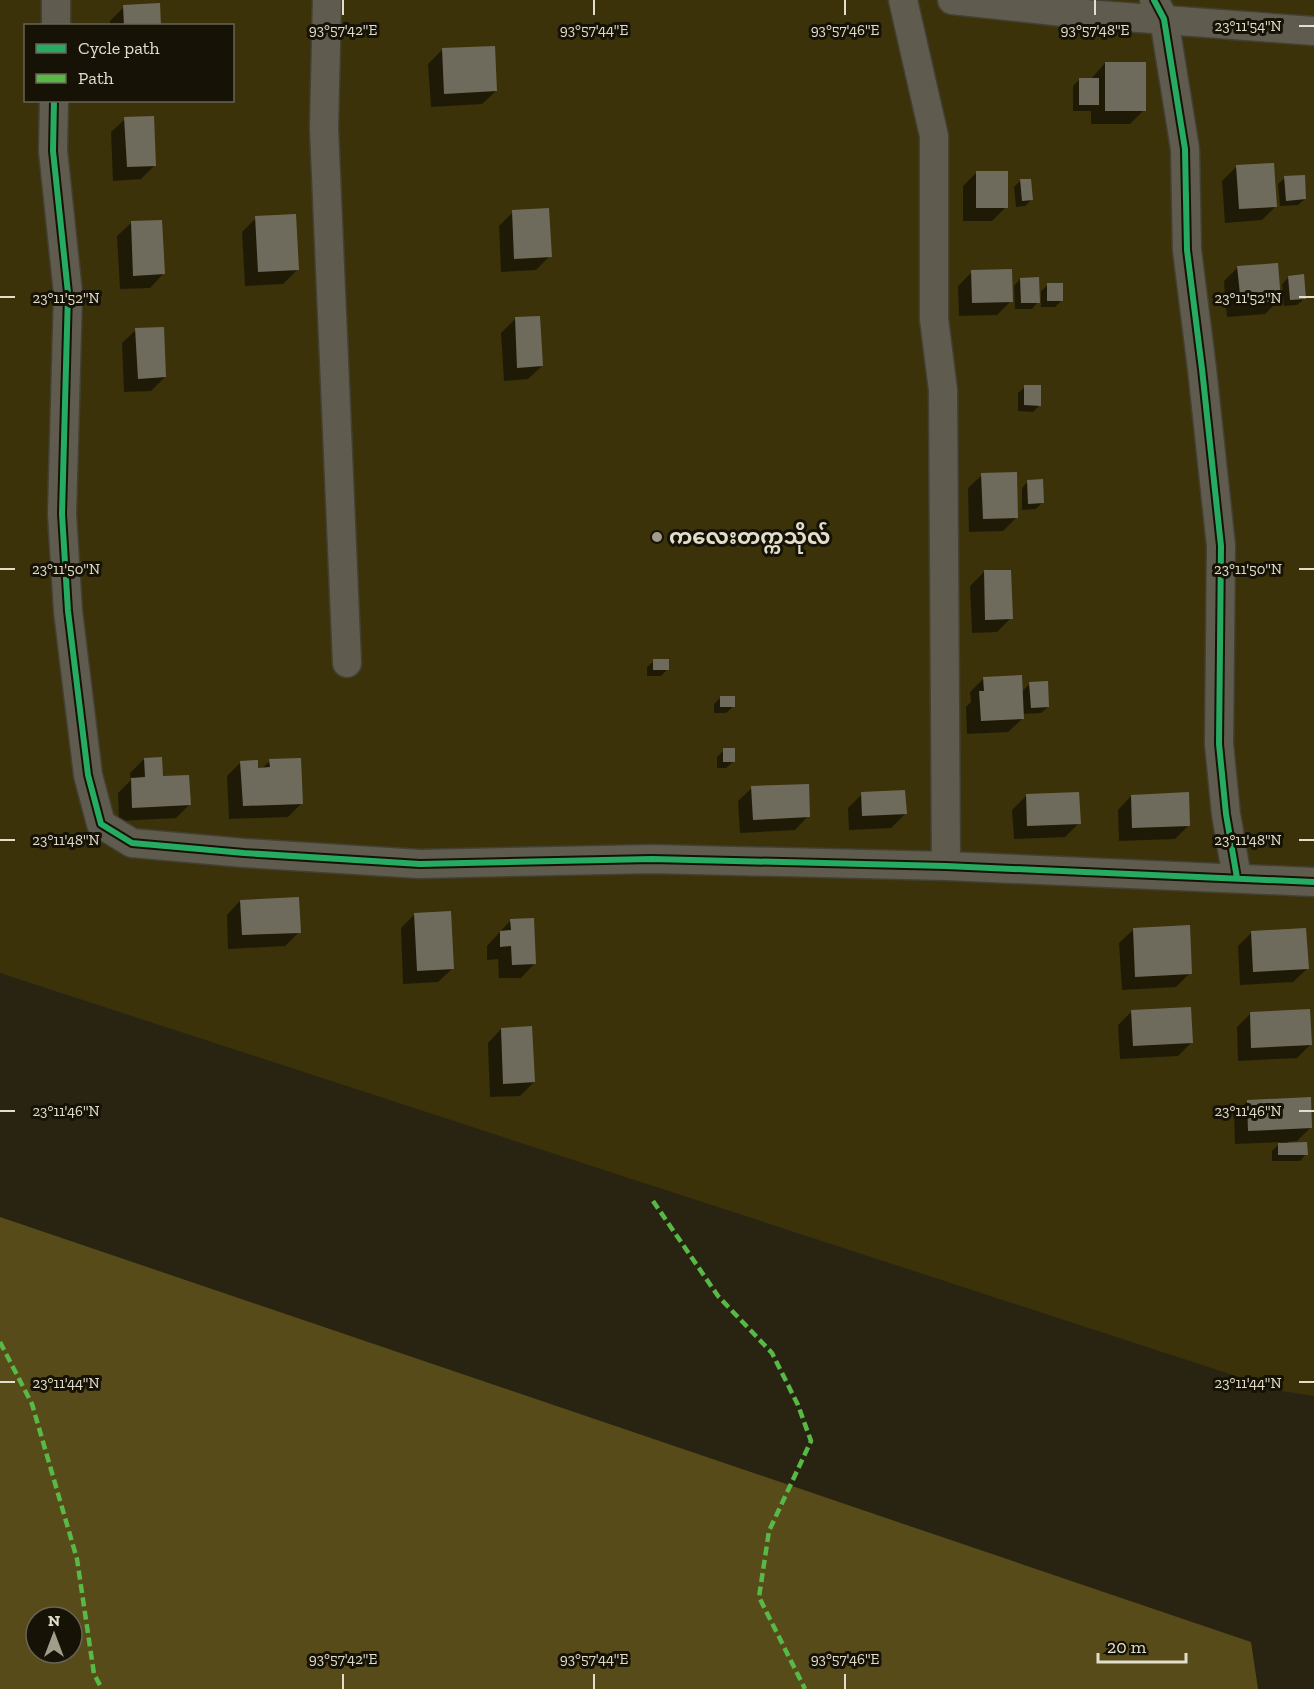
<svg xmlns="http://www.w3.org/2000/svg" width="1314" height="1689" font-family="'Zilla Slab','Noto Sans Myanmar',serif">
<style>
.built{fill:#3b320a;fill-rule:evenodd}
.green{fill:#574b19;fill-rule:evenodd}
.shadow{fill:#0007}
.building{fill:#6f6b5c}
.lines{fill:none;stroke-linecap:round;stroke-linejoin:round}
.street-casing{stroke:#434032;stroke-width:31}
.street{stroke:#5f5b4f;stroke-width:28}
.quiet{stroke:#58b947;stroke-width:4.5;stroke-dasharray:9 4.5;stroke-linecap:butt}
.cycleway-casing{stroke:#161306;stroke-width:10}
.cycleway{stroke:#26ab63;stroke-width:6}
.ticks{fill:none;stroke:#e3decc;stroke-width:2}
.poi-dot{fill:#a29d8b;stroke:#161306;stroke-width:2}
.labels{text-anchor:middle;stroke-width:6;stroke-linejoin:round;paint-order:stroke}
.poi-label{font-size:21px;font-weight:bold;fill:#e3decc;stroke:#161306;text-anchor:start}
.ticks-label{font-size:15px;text-anchor:middle;fill:#e3decc;stroke:#161306;stroke-width:6;stroke-linejoin:round;paint-order:stroke}
</style>
<rect width="100%" height="100%" fill="#292412"/>
<path class="built" d="M0 0H1314V1396L1282 1391 0 973ZM26 26H232V100H26Z"/>
<path class="green" d="M0 1217 1251 1642 1258 1689H0ZM36 1617H72V1653H36Z"/>
<path class="shadow" d="M124 7 160 26H110V21Z
M442 50 496 91 482 104 431 107 428 64Z
M1105 63 1144 110 1130 124H1091V111H1073V86L1080 79H1091Z
M125 119 155 165 141 179 113 181 111 132Z
M1236 167 1276 206 1262 220 1225 223 1222 181Z
M977 172 1006 207 992 221H963V186Z
M1285 178 1305 199 1298 205 1280 206 1278 184Z
M1020 181 1031 200 1025 206 1016 207 1014 187Z
M513 212 550 256 536 270 501 272 499 226Z
M256 218 297 270 283 284 245 286 242 232Z
M131 223 163 274 150 288 120 289 117 236Z
M1238 267 1279 300 1265 314 1227 317 1224 281Z
M972 272 1011 301 997 315 959 316 958 286Z
M1289 277 1304 299 1297 305 1284 306 1282 284Z
M1020 279 1038 302 1032 309H1015L1014 286Z
M1048 285 1062 300 1055 307H1041V291Z
M515 319 542 366 528 379 504 381 501 333Z
M136 330 165 377 151 391 124 392 122 343Z
M1025 387 1040 405 1033 412 1018 411V393Z
M982 475 1017 517 1003 531 969 532 968 488Z
M1028 481 1042 503 1036 509 1022 510V488Z
M984 572 1011 618 997 632 972 633 970 586Z
M654 661 668 669 661 676H647V667Z
M984 678 1021 692 1030 684 1048 707 1041 713 1022 714V719L1008 732 967 734 966 707 971 702 970 692Z
M721 697 733 707 726 713H714V704Z
M724 750 733 762 726 768H717V757Z
M144 759 190 804 176 818 119 821 118 793 131 780 130 773Z
M270 761 302 803 288 817 229 819 227 776 241 762 257 770 261 769Z
M752 788 808 816 795 830 740 833 738 801Z
M862 794 905 814 891 828 849 830 848 808Z
M1026 796 1079 823 1065 837 1014 839 1012 810Z
M1131 796 1189 825 1175 839 1119 841 1118 810Z
M240 901 299 932 285 946 228 949 227 915Z
M415 914 452 969 438 982 403 984 401 928Z
M510 921 534 964 521 978H499L498 959 487 960V946Z
M1133 930 1190 973 1176 987 1122 990 1119 943Z
M1252 932 1307 969 1293 982 1240 985 1238 946Z
M1132 1011 1192 1042 1178 1056 1120 1059 1118 1025Z
M1251 1013 1311 1044 1297 1058 1238 1061 1237 1027Z
M501 1029 534 1082 520 1096 490 1097 488 1043Z
M1248 1101 1311 1127 1297 1141 1288 1142V1144L1306 1154 1300 1161H1272V1151L1281 1142 1235 1144 1234 1115Z"/>
<path class="building" d="M160 3 161 26H124L123 5Z
M495 46 497 91 444 94 442 48Z
M1105 62H1146V111H1105Z
M1079 78H1099V105H1079Z
M154 116 156 166 127 167 124 117Z
M1274 163 1277 207 1239 209 1236 165Z
M976 171H1008V208H976Z
M1305 175 1306 199 1286 201 1284 176Z
M1020 179H1031L1033 200 1022 201Z
M549 208 552 257 514 259 512 210Z
M296 214 299 270 258 272 255 216Z
M162 220 165 274 133 276 131 221Z
M1278 263 1281 301 1241 304 1237 266Z
M1012 269 1013 302 972 303 971 270Z
M1304 274 1306 299 1290 300 1288 276Z
M1039 277 1040 303H1021L1020 278Z
M1047 283H1063V301H1047Z
M540 316 543 366 517 368 515 317Z
M164 327 166 377 138 379 135 328Z
M1024 385H1041V406L1024 405Z
M1017 472 1018 518 983 519 981 473Z
M1043 479 1044 503 1028 504 1027 480Z
M984 570H1011L1013 619 985 620Z
M653 659H669V670H653Z
M1022 675 1024 719 981 721 979 691H984L983 677Z
M1048 681 1049 707 1031 708 1029 682Z
M720 696H735V707H720Z
M723 748H735V762H723Z
M162 757 163 776 189 775 191 805 132 808 131 778 145 777 144 758Z
M301 758 303 804 243 806 240 761 258 760V768L270 767 269 759Z
M809 784 810 817 753 820 751 786Z
M905 790 907 814 862 816 861 792Z
M1079 792 1081 824 1027 826 1026 794Z
M1189 792 1190 826 1132 828 1131 795Z
M299 897 301 933 242 935 240 900Z
M451 911 454 969 417 971 414 913Z
M534 918 536 964 512 965 511 946 500 947V931L511 930 510 919Z
M1190 925 1192 974 1135 977 1133 928Z
M1306 928 1309 969 1253 972 1251 931Z
M1191 1007 1193 1043 1133 1046 1131 1010Z
M1310 1009 1312 1045 1251 1048 1250 1012Z
M532 1026 535 1082 503 1084 501 1028Z
M1311 1097 1312 1128 1248 1131 1247 1100Z
M1307 1142 1308 1155H1278V1143Z"/>
<g class="lines">
<defs>
<path id="street" d="M327 0 324 128 347 663
M903 0 934 136V319L943 390 946 866
M952 0 1072 13 1314 31
M1154 0 1164 19 1185 149 1187 250 1202 369 1221 546 1219 744 1226 814 1237 878
M56 26V0
M54 100 53 151 68 293 62 514 68 611 88 775 101 824 132 843 244 853 420 864 652 859 946 866 1314 882"/>
</defs>
<use href="#street" class="street-casing"/>
<use href="#street" class="street"/>
<path class="quiet" d="M653 1201 718 1296 772 1353 798 1405 811 1441 769 1531 759 1597 805 1689
M0 1342 32 1404 77 1559 94 1674 102 1689"/>
<defs>
<path id="cycleway" d="M1154 0 1164 19 1185 149 1187 250 1202 369 1221 546 1219 744 1226 814 1237 878
M54 100 53 151 68 293 62 514 68 611 88 775 101 824 132 843 244 853 420 864 652 859 946 866 1314 882"/>
</defs>
<use href="#cycleway" class="cycleway-casing"/>
<use href="#cycleway" class="cycleway"/>
</g>
<path class="ticks" d="M343 0V15M594 0V15M845 0V15M1095 0V15M1299 26H1314M0 297H15M1299 297H1314M0 569H15M1299 569H1314M0 840H15M1299 840H1314M0 1111H15M1299 1111H1314M0 1382H15M1299 1382H1314M343 1674V1689M594 1674V1689M845 1674V1689"/>
<circle class="poi-dot" cx="657" cy="537" r="6"/>
<g class="labels">
<g class="poi-label">
<text x="669" y="544">ကလေးတက္ကသိုလ်</text>
</g>
</g>
<g class="ticks-label">
<text x="1248" y="31">23°11'54"N</text>
<text x="343" y="35">93°57'42"E</text>
<text x="594" y="35">93°57'44"E</text>
<text x="845" y="35">93°57'46"E</text>
<text x="1095" y="35">93°57'48"E</text>
<text x="66" y="303">23°11'52"N</text>
<text x="1248" y="303">23°11'52"N</text>
<text x="66" y="574">23°11'50"N</text>
<text x="1248" y="574">23°11'50"N</text>
<text x="66" y="845">23°11'48"N</text>
<text x="1248" y="845">23°11'48"N</text>
<text x="66" y="1116">23°11'46"N</text>
<text x="1248" y="1116">23°11'46"N</text>
<text x="66" y="1388">23°11'44"N</text>
<text x="1248" y="1388">23°11'44"N</text>
<text x="343" y="1664">93°57'42"E</text>
<text x="594" y="1664">93°57'44"E</text>
<text x="845" y="1664">93°57'46"E</text>
</g>
<rect x="24" y="24" width="210" height="78" fill="#161306" stroke="#686455" stroke-width="1.5"/>
<rect x="36" y="44" width="30" height="9" fill="#26ab63" stroke="#686455" stroke-width="1.5"/>
<text x="78" y="54" font-size="18" fill="#e3decc">Cycle path</text>
<rect x="36" y="74" width="30" height="9" fill="#58b947" stroke="#686455" stroke-width="1.5"/>
<text x="78" y="84" font-size="18" fill="#e3decc">Path</text>
<g transform="translate(54 1635)"><circle r="28" fill="#161306" stroke="#686455" stroke-width="1.5"/>
<path d="M0-4.5L10 22L0 15L-10 22Z" fill="#a29d8b"/>
<text y="-9" font-size="16" font-weight="bold" text-anchor="middle" fill="#e3decc">N</text>
</g>
<path d="M1098 1653v9h88v-9" fill="none" stroke="#e3decc" stroke-width="3"/>
<text x="1107" y="1653" font-size="18" fill="#e3decc" stroke="#161306" stroke-width="4.5" paint-order="stroke">20 m</text>
</svg>
